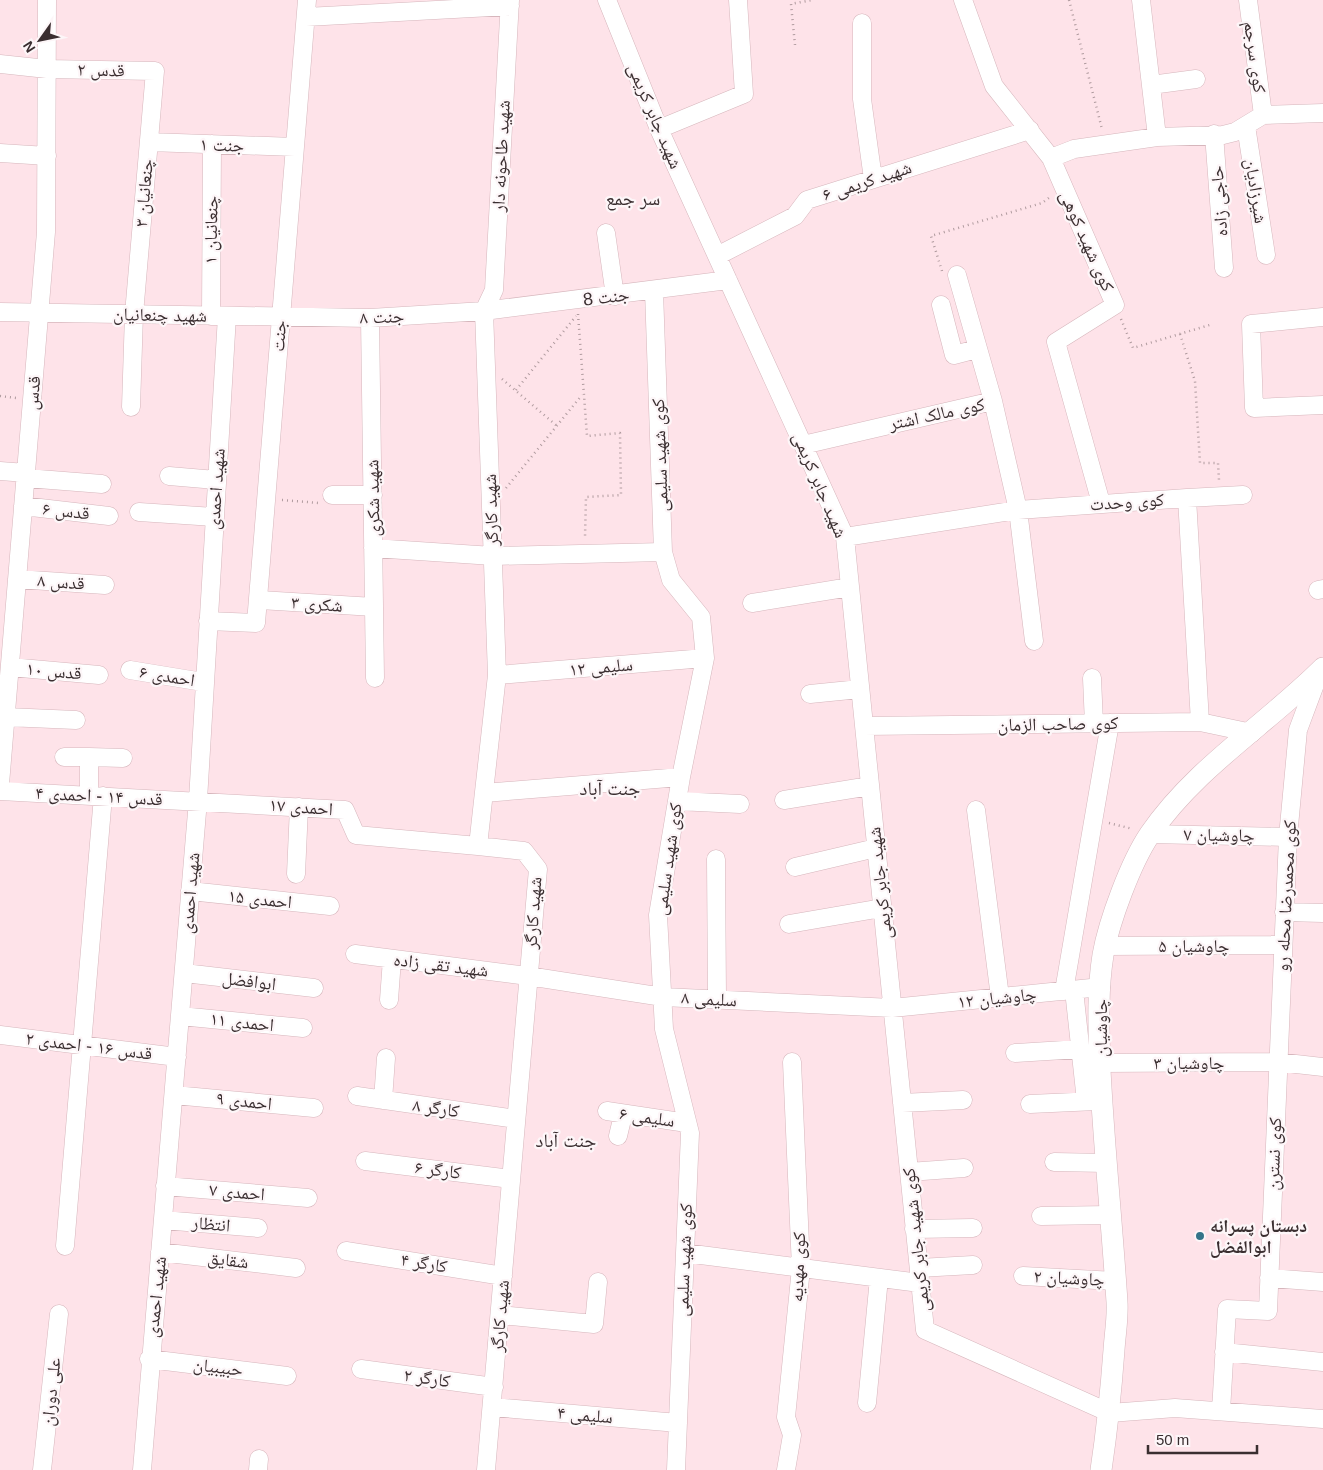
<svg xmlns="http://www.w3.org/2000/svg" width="1323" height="1470" font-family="Helvetica,'Noto Naskh Arabic',sans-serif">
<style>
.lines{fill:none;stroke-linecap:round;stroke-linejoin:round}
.minor-casing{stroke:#d6b6bc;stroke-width:19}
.major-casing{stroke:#d6b6bc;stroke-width:22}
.path{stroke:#b09b9f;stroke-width:2.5;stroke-dasharray:1 4;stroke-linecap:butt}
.minor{stroke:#fff;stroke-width:18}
.major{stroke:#fff;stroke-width:21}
.poi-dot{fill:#357489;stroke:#fdf6f8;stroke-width:2}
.labels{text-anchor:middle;stroke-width:4.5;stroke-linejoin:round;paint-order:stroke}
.street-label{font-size:18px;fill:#3a2e30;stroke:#fdf6f8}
.poi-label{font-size:18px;font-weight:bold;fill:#3a2e30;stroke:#fdf6f8;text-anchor:start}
.neighbourhood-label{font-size:19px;fill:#3a2e30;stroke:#fdf6f8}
</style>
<rect width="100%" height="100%" fill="#fee3e9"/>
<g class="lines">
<defs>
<path id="minor" d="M607 0 659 129 845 537 925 1330 1110 1413 1175 1408 1323 1419
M963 0 994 86 1051 158 1115 305 1056 342 1101 503
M1141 0 1157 137
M1248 0 1263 115
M306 17 510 6
M862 23V99L873 179
M0 64 47 69 155 71 134 314 131 407
M1151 85 1196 79
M1263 115 1323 113
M1246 126 1266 255
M659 129 744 94 738 0
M1214 134 1224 268
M149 142 295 147
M0 153 47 156
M1051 158 1074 149 1157 137 1223 135 1235 132 1263 115
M606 233 615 296
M717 256 795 216 807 200 1030 130
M957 275 993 401
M654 291 663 552 671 580 701 617 705 658 681 777 658 915 664 1029 690 1133 676 1470
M941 305 954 355 977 349
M0 312 370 318 484 311 728 280
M211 316 212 144
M1323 317 1251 324 1254 408 1323 405
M370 318 375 678
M803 445 993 401 1018 510 1034 641
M0 471 26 473
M169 476 216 480
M26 478 102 484
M332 495H373
M1187 498 1243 495
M23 506 109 516
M139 512 214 517
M845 537 1018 510 1187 498 1200 722
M373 548 493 556 663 552
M17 579 105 585
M1318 590 1323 589
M260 600 374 607
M752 603 850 587
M208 621 256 623 307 0
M10 667 99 675
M130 670 203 682
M497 675 705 658
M1092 678 1094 724
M810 694 860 689
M6 717 76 720
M864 726 1200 722 1252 733
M64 757H89V795
M89 757 123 758
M0 784 46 232 47 0
M0 791 345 810 356 835 478 846
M484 793 681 777
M784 800 870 786
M677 801 740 804
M976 810 1000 997
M1150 834 1288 837
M716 859 717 999
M795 867 876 848
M296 874 299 807
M190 891 330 906
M1284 912 1323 913
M789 924 882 908
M1105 946 1283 945
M355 954 528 976 663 997 892 1008 1101 987
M184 973 314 988
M1074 990 1086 1101
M1064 991 1110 723
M389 1000 392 959
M180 1016 303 1028
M0 1035 177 1057
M1015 1053 1080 1049
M1100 1063 1278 1062 1323 1067
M174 1095 314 1108
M357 1096 516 1119
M383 1100 386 1058
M902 1103 963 1100
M1030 1104 1096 1101
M607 1111 687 1123
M618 1136 623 1115
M365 1161 511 1179
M1054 1162 1106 1163
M909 1172 964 1168
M165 1186 308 1198
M1041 1216 1110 1215
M163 1220 258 1228
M914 1229 973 1228
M65 1246 103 796
M346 1251 503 1276
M160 1252 296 1268
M685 1253 920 1283
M919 1268 973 1265
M1023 1276 1115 1281
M1269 1278 1323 1282
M500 1315 594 1324 598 1282
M1224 1352 1323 1362
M149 1359 287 1376
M361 1369 494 1387
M867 1403 879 1278
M492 1407 678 1423
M1221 1411 1227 1309 1268 1311 1288 837 1298 730 1320 671
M42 1470 59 1314
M142 1470 198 800 227 316
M258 1470 259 1459
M486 1470 538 869 524 851 478 846 497 675 484 311 494 290 510 0
M786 1470 792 1435 786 1417 801 1268 792 1062"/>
<path id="major" d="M1101 1470C1107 1430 1111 1391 1114 1350 1115 1334 1118 1318 1117 1302 1112 1224 1104 1148 1100 1070 1099 1032 1097 992 1103 955 1109 921 1131 862 1150 834 1195 768 1267 724 1323 668"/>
</defs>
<use href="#minor" class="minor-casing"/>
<use href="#major" class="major-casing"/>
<path class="path" d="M1069 0 1102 129
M795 45 791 4 812 0
M942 271 931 236 1042 203 1050 197
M578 314 587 436 620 433 621 495 586 497 585 537
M1121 319 1133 348 1213 324
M1180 334 1195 381 1200 463H1218L1219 480
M502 379 557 426
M516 390 576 316
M0 396 16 398
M506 488 582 395
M282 500 319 503
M1109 823 1133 829"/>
<use href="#minor" class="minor"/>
<use href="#major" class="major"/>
</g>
<circle class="poi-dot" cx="1200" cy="1236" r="5"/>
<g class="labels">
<g class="street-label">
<text transform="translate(1255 57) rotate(82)" y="6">کوی سرجم</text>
<text transform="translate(101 70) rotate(1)" y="6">قدس ۲</text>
<text transform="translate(655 116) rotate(67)" y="6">شهید جابر کریمی</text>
<text transform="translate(222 145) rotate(2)" y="6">جنت ۱</text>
<text transform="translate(501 156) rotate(-87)" y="6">شهيد طاحونه دار</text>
<text transform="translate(867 181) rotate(-18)" y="6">شهید کریمی ۶</text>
<text transform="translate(1256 191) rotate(81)" y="6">شیرزادیان</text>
<text transform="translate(144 193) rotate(-85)" y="6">چنعانیان ۳</text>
<text transform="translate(1219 201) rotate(-94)" y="6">حاجی زاده</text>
<text transform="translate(211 230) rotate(-89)" y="6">چنعانیان ۱</text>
<text transform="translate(1087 241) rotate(66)" y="6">کوی شهید کوهی</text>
<text transform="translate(606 297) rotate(-7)" y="6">جنت 8</text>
<text transform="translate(160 315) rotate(1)" y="6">شهید چنعانیان</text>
<text transform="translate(382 317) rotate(-2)" y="6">جنت ۸</text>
<text transform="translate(279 336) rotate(-86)" y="6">جنت</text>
<text transform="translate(33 393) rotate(-85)" y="6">قدس</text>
<text transform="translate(937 414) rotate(-12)" y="6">کوی مالک اشتر</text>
<text transform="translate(660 455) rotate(-92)" y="6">کوی شهید سلیمی</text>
<text transform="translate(820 485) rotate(67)" y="6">شهید جابر کریمی</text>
<text transform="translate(216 489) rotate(-86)" y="6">شهید احمدی</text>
<text transform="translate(373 498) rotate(-91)" y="6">شهید شکری</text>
<text transform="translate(1127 502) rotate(-4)" y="6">کوی وحدت</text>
<text transform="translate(491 510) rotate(-92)" y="6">شهید کارگر</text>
<text transform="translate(66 511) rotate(6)" y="6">قدس ۶</text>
<text transform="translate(61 582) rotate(4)" y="6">قدس ۸</text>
<text transform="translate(317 604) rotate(4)" y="6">شکری ۳</text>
<text transform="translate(601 667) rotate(-5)" y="6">سلیمی ۱۲</text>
<text transform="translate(54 671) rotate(5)" y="6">قدس ۱۰</text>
<text transform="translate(167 676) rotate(9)" y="6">احمدی ۶</text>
<text transform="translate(1058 724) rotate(-1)" y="6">کوی صاحب الزمان</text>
<text transform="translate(99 796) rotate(3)" y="6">قدس ۱۴ - احمدی ۴</text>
<text transform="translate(301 807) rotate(4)" y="6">احمدی ۱۷</text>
<text transform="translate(1219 835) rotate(1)" y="6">چاوشیان ۷</text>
<text transform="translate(668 859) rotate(-82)" y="6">کوی شهید سلیمی</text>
<text transform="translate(880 883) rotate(-96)" y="6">شهید جابر کریمی</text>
<text transform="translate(190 893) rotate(-85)" y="6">شهید احمدی</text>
<text transform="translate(1286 896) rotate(-87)" y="6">کوی محمدرضا محله رو</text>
<text transform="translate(260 899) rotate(6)" y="6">احمدی ۱۵</text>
<text transform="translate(533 913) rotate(-86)" y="6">شهید کارگر</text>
<text x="1194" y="952">چاوشیان ۵</text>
<text transform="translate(441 965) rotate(7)" y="6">شهید تقی زاده</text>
<text transform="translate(249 981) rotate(7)" y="6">ابوافضل</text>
<text transform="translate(997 998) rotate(-6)" y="6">چاوشیان ۱۲</text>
<text transform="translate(709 999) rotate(3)" y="6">سلیمی ۸</text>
<text transform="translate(242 1022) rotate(6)" y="6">احمدی ۱۱</text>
<text transform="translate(1101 1028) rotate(-90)" y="6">چاوشیان</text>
<text transform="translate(89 1046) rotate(7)" y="6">قدس ۱۶ - احمدی ۲</text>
<text x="1189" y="1069">چاوشیان ۳</text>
<text transform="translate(244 1101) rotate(6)" y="6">احمدی ۹</text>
<text transform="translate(436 1108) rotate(8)" y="6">کارگر ۸</text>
<text transform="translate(647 1117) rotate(8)" y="6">سلیمی ۶</text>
<text transform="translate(1274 1154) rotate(-88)" y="6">کوی نسترن</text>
<text transform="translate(438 1170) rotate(7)" y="6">کارگر ۶</text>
<text transform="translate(237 1192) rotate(5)" y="6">احمدی ۷</text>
<text transform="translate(211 1224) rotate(5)" y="6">انتظار</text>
<text transform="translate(916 1240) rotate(-96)" y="6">کوی شهید جابر کریمی</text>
<text transform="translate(228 1260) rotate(7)" y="6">شقایق</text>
<text transform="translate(684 1260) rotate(-88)" y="6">کوی شهید سلیمی</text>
<text transform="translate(424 1263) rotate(9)" y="6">کارگر ۴</text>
<text transform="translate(798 1267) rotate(-88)" y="6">کوی مهدیه</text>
<text transform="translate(1069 1278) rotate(3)" y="6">چاوشیان ۲</text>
<text transform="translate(156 1297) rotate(-84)" y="6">شهید احمدی</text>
<text transform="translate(500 1316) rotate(-85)" y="6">شهید کارگر</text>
<text transform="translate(218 1367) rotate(7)" y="6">حبیبیان</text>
<text transform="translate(427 1378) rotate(8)" y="6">کارگر ۲</text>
<text transform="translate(51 1392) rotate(-84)" y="6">علی دوران</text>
<text transform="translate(585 1415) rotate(5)" y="6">سلیمی ۴</text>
</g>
<g class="poi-label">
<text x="1210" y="1232">دبستان پسرانه<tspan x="1210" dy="21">ابوالفضل</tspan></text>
</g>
<g class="neighbourhood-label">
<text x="633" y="205">سر جمع</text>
<text x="610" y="795">جنت آباد</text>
<text x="566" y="1147">جنت آباد</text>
</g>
</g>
<g transform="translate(40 40) rotate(237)" stroke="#fdf6f8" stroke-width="4" paint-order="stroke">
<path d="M0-4L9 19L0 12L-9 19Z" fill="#3a2e30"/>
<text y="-8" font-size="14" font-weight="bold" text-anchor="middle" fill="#3a2e30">N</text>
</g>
<path d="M1148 1445v8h109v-8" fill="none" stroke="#3a2e30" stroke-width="2.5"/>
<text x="1156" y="1445" font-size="15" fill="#3a2e30" stroke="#fdf6f8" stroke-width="4" paint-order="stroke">50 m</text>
</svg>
